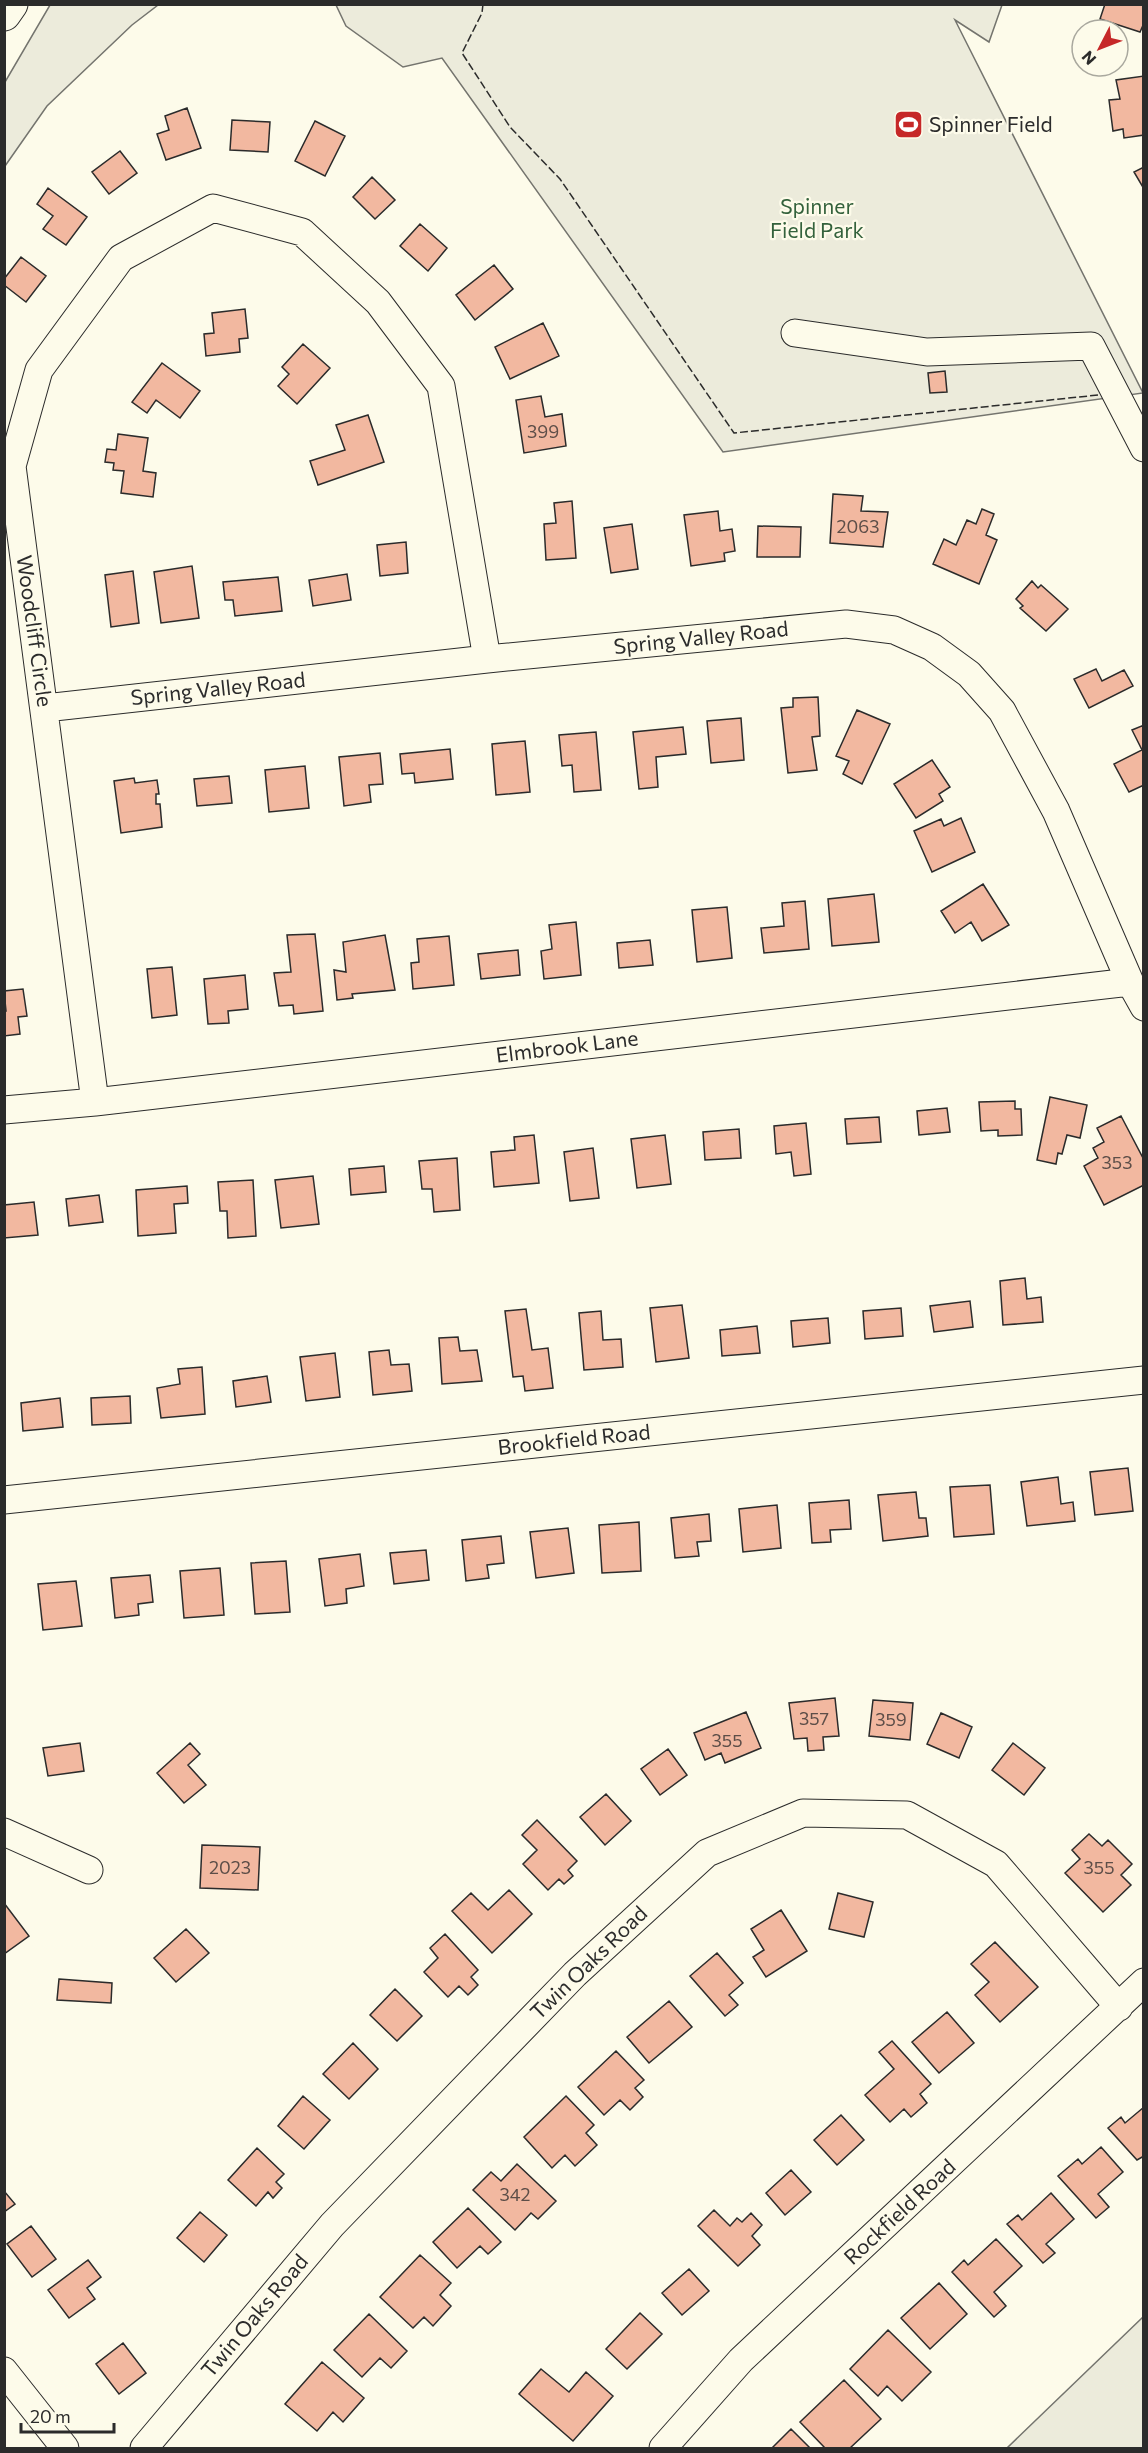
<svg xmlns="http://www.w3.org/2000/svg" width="1148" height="2453" font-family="Commissioner,sans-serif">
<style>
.green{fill:#ecebdb;stroke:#74746e;stroke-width:1.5}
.building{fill:#f2b8a0;stroke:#2b2b2b;stroke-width:1.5}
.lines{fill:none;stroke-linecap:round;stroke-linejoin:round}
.street-casing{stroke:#2b2b2b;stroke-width:29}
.secondary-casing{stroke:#2b2b2b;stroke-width:35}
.street{stroke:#fdfbea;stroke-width:27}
.secondary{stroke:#fdfbea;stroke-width:33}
.fence{stroke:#2b2b2b;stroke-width:1.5;stroke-dasharray:8 3;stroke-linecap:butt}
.labels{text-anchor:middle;stroke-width:4.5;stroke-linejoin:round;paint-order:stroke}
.number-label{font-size:18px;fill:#5d4e48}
.poi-label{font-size:21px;fill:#2b2b2b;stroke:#fdfbea;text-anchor:start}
.park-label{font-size:21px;fill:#34623c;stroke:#fdfbea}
.street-label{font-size:21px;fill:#2b2b2b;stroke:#fdfbea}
</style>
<rect width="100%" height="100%" fill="#fdfbea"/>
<path class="green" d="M50 5H158L132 25 47 106 5 166V82Z
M336 5H1002L989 42 955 20 1143 393 723 452 442 58 403 67 346 26Z
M1143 2317V2448H1007Z"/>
<path class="building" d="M1105 4H1144V23L1140 32 1100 19Z
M1144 76V135L1124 138 1123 129 1113 131 1109 100 1120 99 1116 80Z
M187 108 201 148 166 160 157 134 169 130 165 116Z
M232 120 270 122 268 152 230 150Z
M315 121 345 136 325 176 295 161Z
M120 151 137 173 109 194 92 172Z
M1144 167V189L1134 172Z
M372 177 395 200 375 219 353 197Z
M48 188 87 217 66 245 43 229 53 216 37 204Z
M420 224 447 248 428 271 400 246Z
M21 257 46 276 26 302 4 285V279Z
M494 265 513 289 475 320 456 295Z
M245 309 248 338 239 339 240 352 206 356 204 334 214 333 212 313Z
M543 323 559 356 510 379 495 347Z
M303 344 330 368 297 404 278 386 289 374 282 367Z
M162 363 200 391 180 418 156 400 147 413 132 402Z
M945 371 947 392 930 393 928 373Z
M541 396 545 417 562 414 566 446 524 453 516 400Z
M368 415 384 462 318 485 310 461 345 450 336 425Z
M118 434 148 438 143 471 156 473 153 497 121 493 124 471 113 470 114 463 105 462 107 449 116 450Z
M833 494 863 496 861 511 888 512 883 547 830 543Z
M572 501 576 558 546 560 544 524 556 523 554 503Z
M982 509 994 514 986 535 997 540 979 584 933 564 944 539 956 545 967 520 976 524Z
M718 511 720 531 732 529 735 551 724 553 725 561 691 566 684 515Z
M632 524 638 569 611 573 604 528Z
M758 526 801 527 800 557H757Z
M406 542 408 573 380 576 377 545Z
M192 566 199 618 161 623 154 572Z
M133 571 139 623 111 627 105 575Z
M347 574 351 600 313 606 309 580Z
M278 577 282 611 235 616 233 600H225L223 582Z
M1032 581 1038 588 1041 585 1068 609 1046 631 1020 608 1023 606 1016 599Z
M1096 669 1102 681 1124 670 1133 686 1089 708 1074 679Z
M818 697 820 736 812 737 817 770 788 773 781 708 793 707V698Z
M857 710 890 724 862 784 843 774 849 761 836 756Z
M741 718 744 760 711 763 707 721Z
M1144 725V785L1129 792 1114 764 1142 750 1132 730Z
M683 727 686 754 656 757 658 787 639 789 633 732Z
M596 732 601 790 574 792 572 765 562 766 559 735Z
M525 741 530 792 496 795 492 744Z
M450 749 453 779 415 783 414 773 402 774 400 754Z
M380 753 383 784 369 785 371 802 344 806 339 757Z
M932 760 950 787 939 794 943 801 916 818 894 784Z
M305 766 309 808 269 812 265 770Z
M229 776 232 803 197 806 194 779Z
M134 778 135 783 157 780 159 794H156V804H160L162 827 121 833 114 781Z
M961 818 975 852 932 872 914 831 941 819 944 826Z
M983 884 1009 925 982 941 971 922 955 933 941 911Z
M874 894 879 942 832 946 828 899Z
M805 901 809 949 764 953 761 928 784 926 782 903Z
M727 907 732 958 697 962 692 910Z
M576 922 581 975 544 979 541 951 552 949 549 925Z
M315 934 323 1011 294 1014 293 1005 279 1006 274 973 291 972 287 935Z
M385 935 395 990 352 994 353 998 337 1000 334 970 346 972 343 942Z
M449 936 454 985 413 989 411 963 419 962 417 939Z
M650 940 653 965 619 968 617 943Z
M518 950 520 975 481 979 478 954Z
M172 967 177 1015 152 1018 147 969Z
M245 975 248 1009 228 1011 229 1023 208 1024 204 979Z
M23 989 27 1016 18 1017 20 1034 4 1036V1011H6L4 991Z
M1050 1097 1087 1105 1080 1138 1067 1135 1062 1154 1058 1153 1056 1164 1037 1160Z
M1015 1101V1109H1021L1022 1135 998 1136V1130L981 1131 979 1102Z
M947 1108 950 1132 919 1135 917 1111Z
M1121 1116 1144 1160V1185L1104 1205 1084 1166 1098 1158 1093 1148 1104 1142 1097 1128Z
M879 1117 881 1142 847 1144 845 1119Z
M806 1123 811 1174 794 1176 791 1152 776 1154 774 1126Z
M739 1129 741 1158 705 1160 703 1132Z
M534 1135 539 1183 494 1187 491 1152 515 1150 514 1137Z
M665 1135 671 1184 637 1188 631 1139Z
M593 1148 599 1198 570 1201 564 1152Z
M457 1158 460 1210 434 1212 432 1189H422L419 1161Z
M384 1166 386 1192 351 1195 349 1169Z
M313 1176 319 1224 281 1228 275 1180Z
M253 1180 256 1236 228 1238 227 1211H220L218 1182Z
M187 1186 188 1203 174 1204 176 1233 138 1236 136 1190Z
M99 1195 103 1222 69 1226 66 1199Z
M34 1202 38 1235 4 1238V1205Z
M1025 1278 1027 1299 1041 1297 1043 1322 1003 1325 1000 1281Z
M970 1301 973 1327 934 1332 930 1306Z
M682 1305 689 1358 656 1362 650 1308Z
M901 1308 903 1336 865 1339 863 1311Z
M526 1309 532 1350 548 1348 553 1388 525 1391 523 1376 513 1377 505 1311Z
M601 1311 603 1340 621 1339 623 1367 584 1370 579 1313Z
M828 1318 830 1343 793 1347 791 1321Z
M757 1326 760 1353 722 1356 720 1330Z
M458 1337 460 1351 477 1350 482 1381 442 1384 439 1338Z
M389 1350 391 1365 409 1364 412 1391 373 1395 369 1352Z
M335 1353 340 1397 306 1401 300 1357Z
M202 1367 205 1414 161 1418 157 1388 180 1384 178 1369Z
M267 1376 271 1402 236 1407 233 1381Z
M130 1396 131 1423 92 1425 91 1398Z
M60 1398 63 1427 23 1431 21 1403Z
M1128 1468 1133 1511 1095 1515 1090 1472Z
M1058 1477 1061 1504 1073 1502 1075 1521 1027 1526 1021 1482Z
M990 1485 994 1534 954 1537 950 1487Z
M916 1492 919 1518H926L928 1536 883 1541 878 1495Z
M849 1500 851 1529 830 1530 831 1542 812 1543 809 1503Z
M777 1505 781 1548 743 1552 739 1509Z
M709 1514 711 1541 697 1542 699 1556 675 1558 671 1518Z
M639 1522 641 1571 602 1573 599 1525Z
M568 1528 574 1573 536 1578 530 1532Z
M501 1536 504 1563 487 1565 489 1578 466 1581 462 1540Z
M426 1550 429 1580 394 1584 390 1553Z
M360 1554 364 1586 346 1589 347 1603 325 1606 319 1559Z
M286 1561 290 1612 255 1614 251 1563Z
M220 1568 224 1615 184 1618 180 1571Z
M150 1575 153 1602 138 1604 139 1615 115 1618 111 1578Z
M76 1581 82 1626 43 1630 38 1584Z
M835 1698 839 1736 823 1737 824 1750 808 1751 807 1738 794 1739 789 1703Z
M873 1700 913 1703 910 1740 869 1736Z
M746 1712 761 1748 725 1763 721 1753 705 1760 694 1733Z
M941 1713 972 1727 959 1758 927 1744Z
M80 1743 84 1771 48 1776 43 1748Z
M190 1743 200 1754 188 1765 206 1785 184 1803 157 1773Z
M1013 1743 1045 1768 1024 1795 992 1770Z
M668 1749 687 1775 660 1795 641 1769Z
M606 1794 631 1821 605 1845 580 1817Z
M537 1820 577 1861 568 1870 573 1876 564 1884 559 1879 548 1890 523 1864 537 1850 522 1835Z
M1089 1834 1102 1846 1108 1840 1132 1864 1121 1875 1131 1885 1103 1912 1065 1873 1080 1859 1072 1850Z
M202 1845 260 1847 258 1890 200 1888Z
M509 1890 532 1914 492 1953 452 1911 471 1893 488 1910Z
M838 1893 873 1902 864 1937 829 1929Z
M4 1903 29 1936 4 1954Z
M781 1910 807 1951 766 1977 753 1957 764 1950 751 1929Z
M186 1929 209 1953 176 1982 154 1958Z
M445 1934 478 1970 471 1977 478 1985 468 1995 459 1986 448 1997 424 1972 438 1958 430 1948Z
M995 1942 1038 1987 1000 2022 975 1995 989 1982 971 1964Z
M717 1953 743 1983 729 1995 738 2005 725 2016 690 1976Z
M59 1979 112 1983 111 2003 57 2000Z
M395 1989 422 2016 397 2041 370 2015Z
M669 2001 692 2027 649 2063 627 2037Z
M947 2012 974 2043 939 2073 912 2042Z
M892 2041 931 2084 920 2094 927 2103 911 2117 904 2109 890 2122 865 2095 894 2069 879 2052Z
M353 2043 378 2069 349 2099 323 2074Z
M616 2051 644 2080 635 2088 643 2097 630 2110 620 2100 604 2115 578 2087Z
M303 2096 330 2120 304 2149 278 2126Z
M566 2096 594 2125 586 2133 597 2145 575 2166 565 2155 552 2168 524 2137Z
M1144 2107V2156L1137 2160 1108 2128 1121 2117 1125 2123Z
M841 2115 864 2140 837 2165 814 2140Z
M1101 2147 1123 2172 1098 2194 1109 2207 1096 2218 1058 2176 1078 2159 1082 2164Z
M257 2148 284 2174 276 2182 282 2188 273 2198 268 2192 256 2206 228 2180Z
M517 2164 556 2201 538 2219 531 2213 515 2230 473 2190 491 2172 501 2181Z
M791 2170 811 2192 785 2215 766 2193Z
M4 2191 15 2204 4 2212Z
M1051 2193 1074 2219 1046 2244 1055 2253 1043 2263 1007 2224 1018 2215 1022 2220Z
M468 2208 501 2242 488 2254 480 2246 457 2268 433 2242Z
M714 2210 730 2226 737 2218 742 2222 751 2213 762 2225 752 2236 760 2245 738 2266 698 2226Z
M200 2212 227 2235 204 2262 177 2238Z
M31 2226 56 2259 32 2277 7 2244Z
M996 2239 1022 2266 994 2292 1006 2306 994 2317 952 2272 964 2260 968 2265Z
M420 2255 451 2283 440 2295 451 2306 433 2326 424 2317 413 2328 380 2297Z
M88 2260 101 2277 87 2288 95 2299 69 2318 48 2290Z
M689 2269 709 2291 682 2315 662 2293Z
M939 2283 967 2314 930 2349 901 2318Z
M640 2313 662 2334 627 2369 606 2349Z
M369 2314 407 2351 391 2368 380 2358 362 2377 334 2350Z
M888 2330 931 2372 902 2401 887 2386 878 2396 850 2369Z
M123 2343 146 2373 119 2394 96 2364Z
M322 2362 364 2398 343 2422 333 2412 317 2431 285 2404Z
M541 2369 569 2392 586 2372 613 2396 573 2441 519 2394Z
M844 2380 881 2419 850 2448H825L800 2422Z
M791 2429 810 2448H772Z"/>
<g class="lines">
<defs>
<path id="street" d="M795 333 927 352 1091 346 1144 448
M45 708 487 659 846 624 894 630 932 647 969 674 1002 711 1056 811 1130 982 1144 1007
M95 1102 12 466 39 370 121 258 213 208 302 232 378 302 441 386 487 659
M4 1110 95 1102 1130 982
M4 1500 1144 1380
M4 1832 89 1870
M4 2371 65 2448
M144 2448 332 2225 575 1974 707 1853 803 1813 907 1815 996 1864 1119 2007
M663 2448 741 2360 1144 1982"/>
<path id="secondary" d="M4 14 11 4"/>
</defs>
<use href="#street" class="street-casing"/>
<use href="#secondary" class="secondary-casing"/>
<use href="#street" class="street"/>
<use href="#secondary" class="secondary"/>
<path class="fence" d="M483 4 482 13 462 53 510 127 560 179 734 433 1098 395"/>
</g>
<defs>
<symbol id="stadium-square" viewBox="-11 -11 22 22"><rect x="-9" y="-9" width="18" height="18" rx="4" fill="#c62828" stroke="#fdfbea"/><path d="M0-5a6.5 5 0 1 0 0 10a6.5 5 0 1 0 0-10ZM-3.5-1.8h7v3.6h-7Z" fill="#fff"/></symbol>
</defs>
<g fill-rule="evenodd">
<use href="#stadium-square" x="892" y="108" width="33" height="33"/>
</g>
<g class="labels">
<g class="number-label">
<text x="543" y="438">399</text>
<text x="858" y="533">2063</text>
<text x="1117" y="1169">353</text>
<text x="814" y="1725">357</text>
<text x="891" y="1726">359</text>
<text x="727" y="1747">355</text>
<text x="230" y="1874">2023</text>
<text x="1099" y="1874">355</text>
<text x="515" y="2201">342</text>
</g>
<g class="poi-label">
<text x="929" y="132">Spinner Field</text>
</g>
<g class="park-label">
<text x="817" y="214">Spinner<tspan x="817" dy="24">Field Park</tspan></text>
</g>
<g class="street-label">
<text transform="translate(34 631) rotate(82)" y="7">Woodcliff Circle</text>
<text transform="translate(701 638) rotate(-6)" y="7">Spring Valley Road</text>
<text transform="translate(218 689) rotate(-6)" y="7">Spring Valley Road</text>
<text transform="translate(567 1047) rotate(-7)" y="7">Elmbrook Lane</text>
<text transform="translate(574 1440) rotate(-6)" y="7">Brookfield Road</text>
<text transform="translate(589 1963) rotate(-44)" y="7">Twin Oaks Road</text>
<text transform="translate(900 2212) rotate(-43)" y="7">Rockfield Road</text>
<text transform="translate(255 2316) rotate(-50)" y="7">Twin Oaks Road</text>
</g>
</g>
<rect width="1148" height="2453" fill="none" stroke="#2b2b2b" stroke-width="12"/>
<g transform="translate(1100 48) rotate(228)"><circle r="28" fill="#fdfbea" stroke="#a9a89e" stroke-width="1.5"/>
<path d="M0-4.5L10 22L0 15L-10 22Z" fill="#c62828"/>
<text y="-9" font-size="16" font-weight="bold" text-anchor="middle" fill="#2b2b2b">N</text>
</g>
<path d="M21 2423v9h93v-9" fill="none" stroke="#2b2b2b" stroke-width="3"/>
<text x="30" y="2423" font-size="18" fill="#2b2b2b" stroke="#fdfbea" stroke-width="4.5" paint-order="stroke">20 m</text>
</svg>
